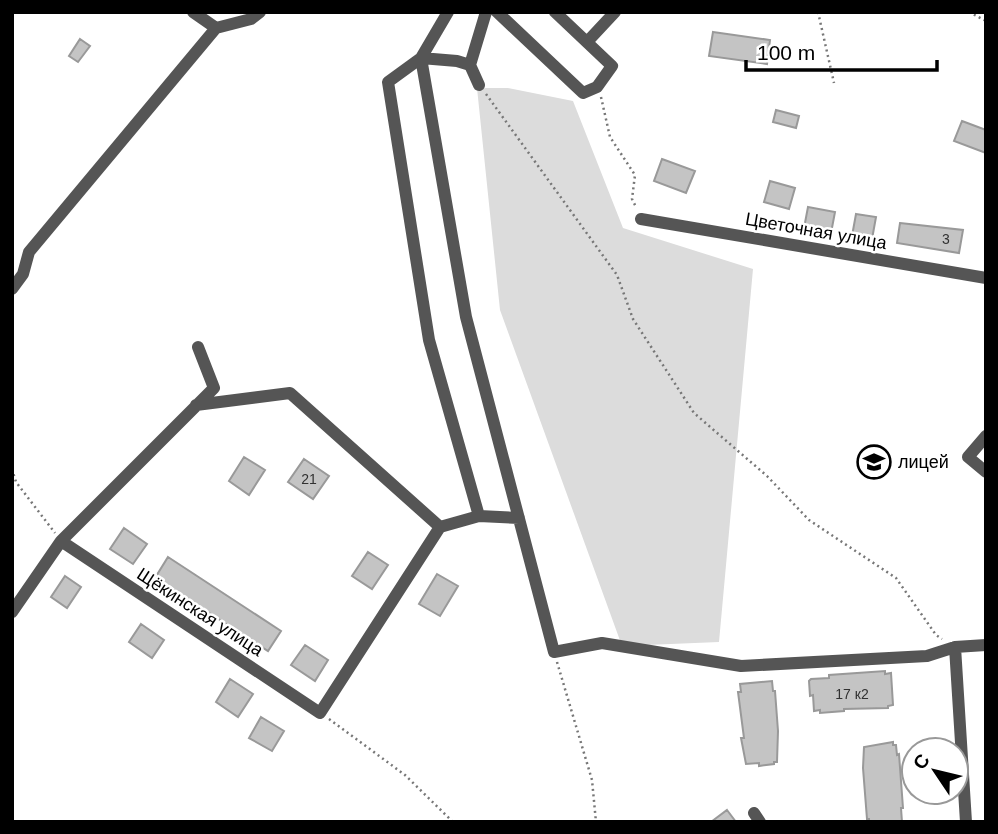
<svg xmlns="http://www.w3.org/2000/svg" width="998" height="834" font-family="Helvetica,sans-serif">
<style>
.green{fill:#dcdcdc}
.building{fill:#c4c4c4;stroke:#999;stroke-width:2}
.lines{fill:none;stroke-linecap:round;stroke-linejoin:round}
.path{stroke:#777;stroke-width:2.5;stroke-dasharray:2 3.5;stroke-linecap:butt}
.minor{stroke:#555;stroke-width:12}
.labels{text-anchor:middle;stroke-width:5;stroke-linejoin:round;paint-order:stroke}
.number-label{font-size:14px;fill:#313131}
.street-label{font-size:18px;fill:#000;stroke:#fff}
.poi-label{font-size:18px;fill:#000;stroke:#fff;text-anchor:start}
</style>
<rect width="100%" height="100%" fill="#fff"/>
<path class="green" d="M477 88H508L573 101 623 228 753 269 719 642 622 646 500 310Z"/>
<path class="building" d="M713 32 770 40 767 64 709 56Z
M80 39 90 46 78 62 69 56Z
M776 110 799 116 796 128 773 122Z
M962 121 986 130V153L954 141Z
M662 159 695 171 686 193 654 181Z
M770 181 795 188 789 209 764 202Z
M808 207 835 212 831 233 804 228Z
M856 214 876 217 872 239 852 236Z
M900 223 963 230 959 253 897 243Z
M244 457 265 470 249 495 229 481Z
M304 459 329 476 313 499 288 482Z
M124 528 147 544 133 564 110 549Z
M368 552 388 565 372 589 352 576Z
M168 557 281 631 268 651 155 578Z
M437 574 458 586 440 616 419 604Z
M65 576 81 587 67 608 51 597Z
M141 624 164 640 152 658 129 642Z
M305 645 328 660 315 681 291 665Z
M885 671V674L891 673 893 705 888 706V708L844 709V711L820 713V710L814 711 813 695 810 696 809 681 811 679 829 678V675Z
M230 679 253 694 238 717 216 702Z
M772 681 773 691H775L778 731 777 762H774V764L759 766V763L746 764 741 738H744L738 692H741L740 684Z
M261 717 284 731 272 751 249 738Z
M893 742V745H896L897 755 899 754 903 808H901L902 822H869V819H867L863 768 864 747Z
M727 810 736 822H711Z"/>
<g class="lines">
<path class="path" d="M818 12 834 83
M969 12 986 21
M486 94 617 275 633 319 694 413 767 476 809 520 896 578 936 635 942 639
M601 97 610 137 635 175 632 199 636 207
M12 469 16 482 55 533
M557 662 592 780 596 822
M329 719 405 775 453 822
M12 821 13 822"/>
<path class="minor" d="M193 12 216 28
M448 12 421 58 457 61 470 65 479 85
M497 12 583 93 597 87 612 66 555 12
M587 42 615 12
M470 65 486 12
M641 219 986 278
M12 289 23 274 29 252 216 28 251 19 260 12
M196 405 290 393 440 527 479 516
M986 436 968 457 986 472
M519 518 479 516 429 340 388 82 421 58 466 317 554 652 602 643 741 666 927 656 955 647 986 645
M61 541 320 713 440 527
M12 612 61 541 214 388 198 347
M955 647 966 822
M754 813 760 822"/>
</g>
<defs>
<symbol id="school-ring" viewBox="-11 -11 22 22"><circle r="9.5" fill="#fff" stroke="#000" stroke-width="1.5"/><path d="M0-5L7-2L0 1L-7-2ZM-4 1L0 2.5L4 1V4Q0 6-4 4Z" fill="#000"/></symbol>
</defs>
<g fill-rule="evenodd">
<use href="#school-ring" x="855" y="443" width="38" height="38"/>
</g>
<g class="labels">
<g class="number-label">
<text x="946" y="244">3</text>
<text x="309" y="484">21</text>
<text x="852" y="699">17 к2</text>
</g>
<g class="street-label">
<text transform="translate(816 231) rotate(10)" y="6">Цветочная улица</text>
<text transform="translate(200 612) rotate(33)" y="6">Щёкинская улица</text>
</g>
<g class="poi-label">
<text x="898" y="468">лицей</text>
</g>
</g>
<rect width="998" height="834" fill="none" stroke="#000000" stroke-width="28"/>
<g transform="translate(935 771) rotate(305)"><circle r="33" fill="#ffffff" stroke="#999999" stroke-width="2"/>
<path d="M0-5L12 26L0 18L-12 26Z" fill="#000000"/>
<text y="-10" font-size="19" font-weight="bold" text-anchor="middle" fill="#000000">С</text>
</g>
<path d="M746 60v10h191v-10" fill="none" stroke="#000000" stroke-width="3.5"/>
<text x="757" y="60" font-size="21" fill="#000000" stroke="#ffffff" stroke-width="5" paint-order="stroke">100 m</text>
</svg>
